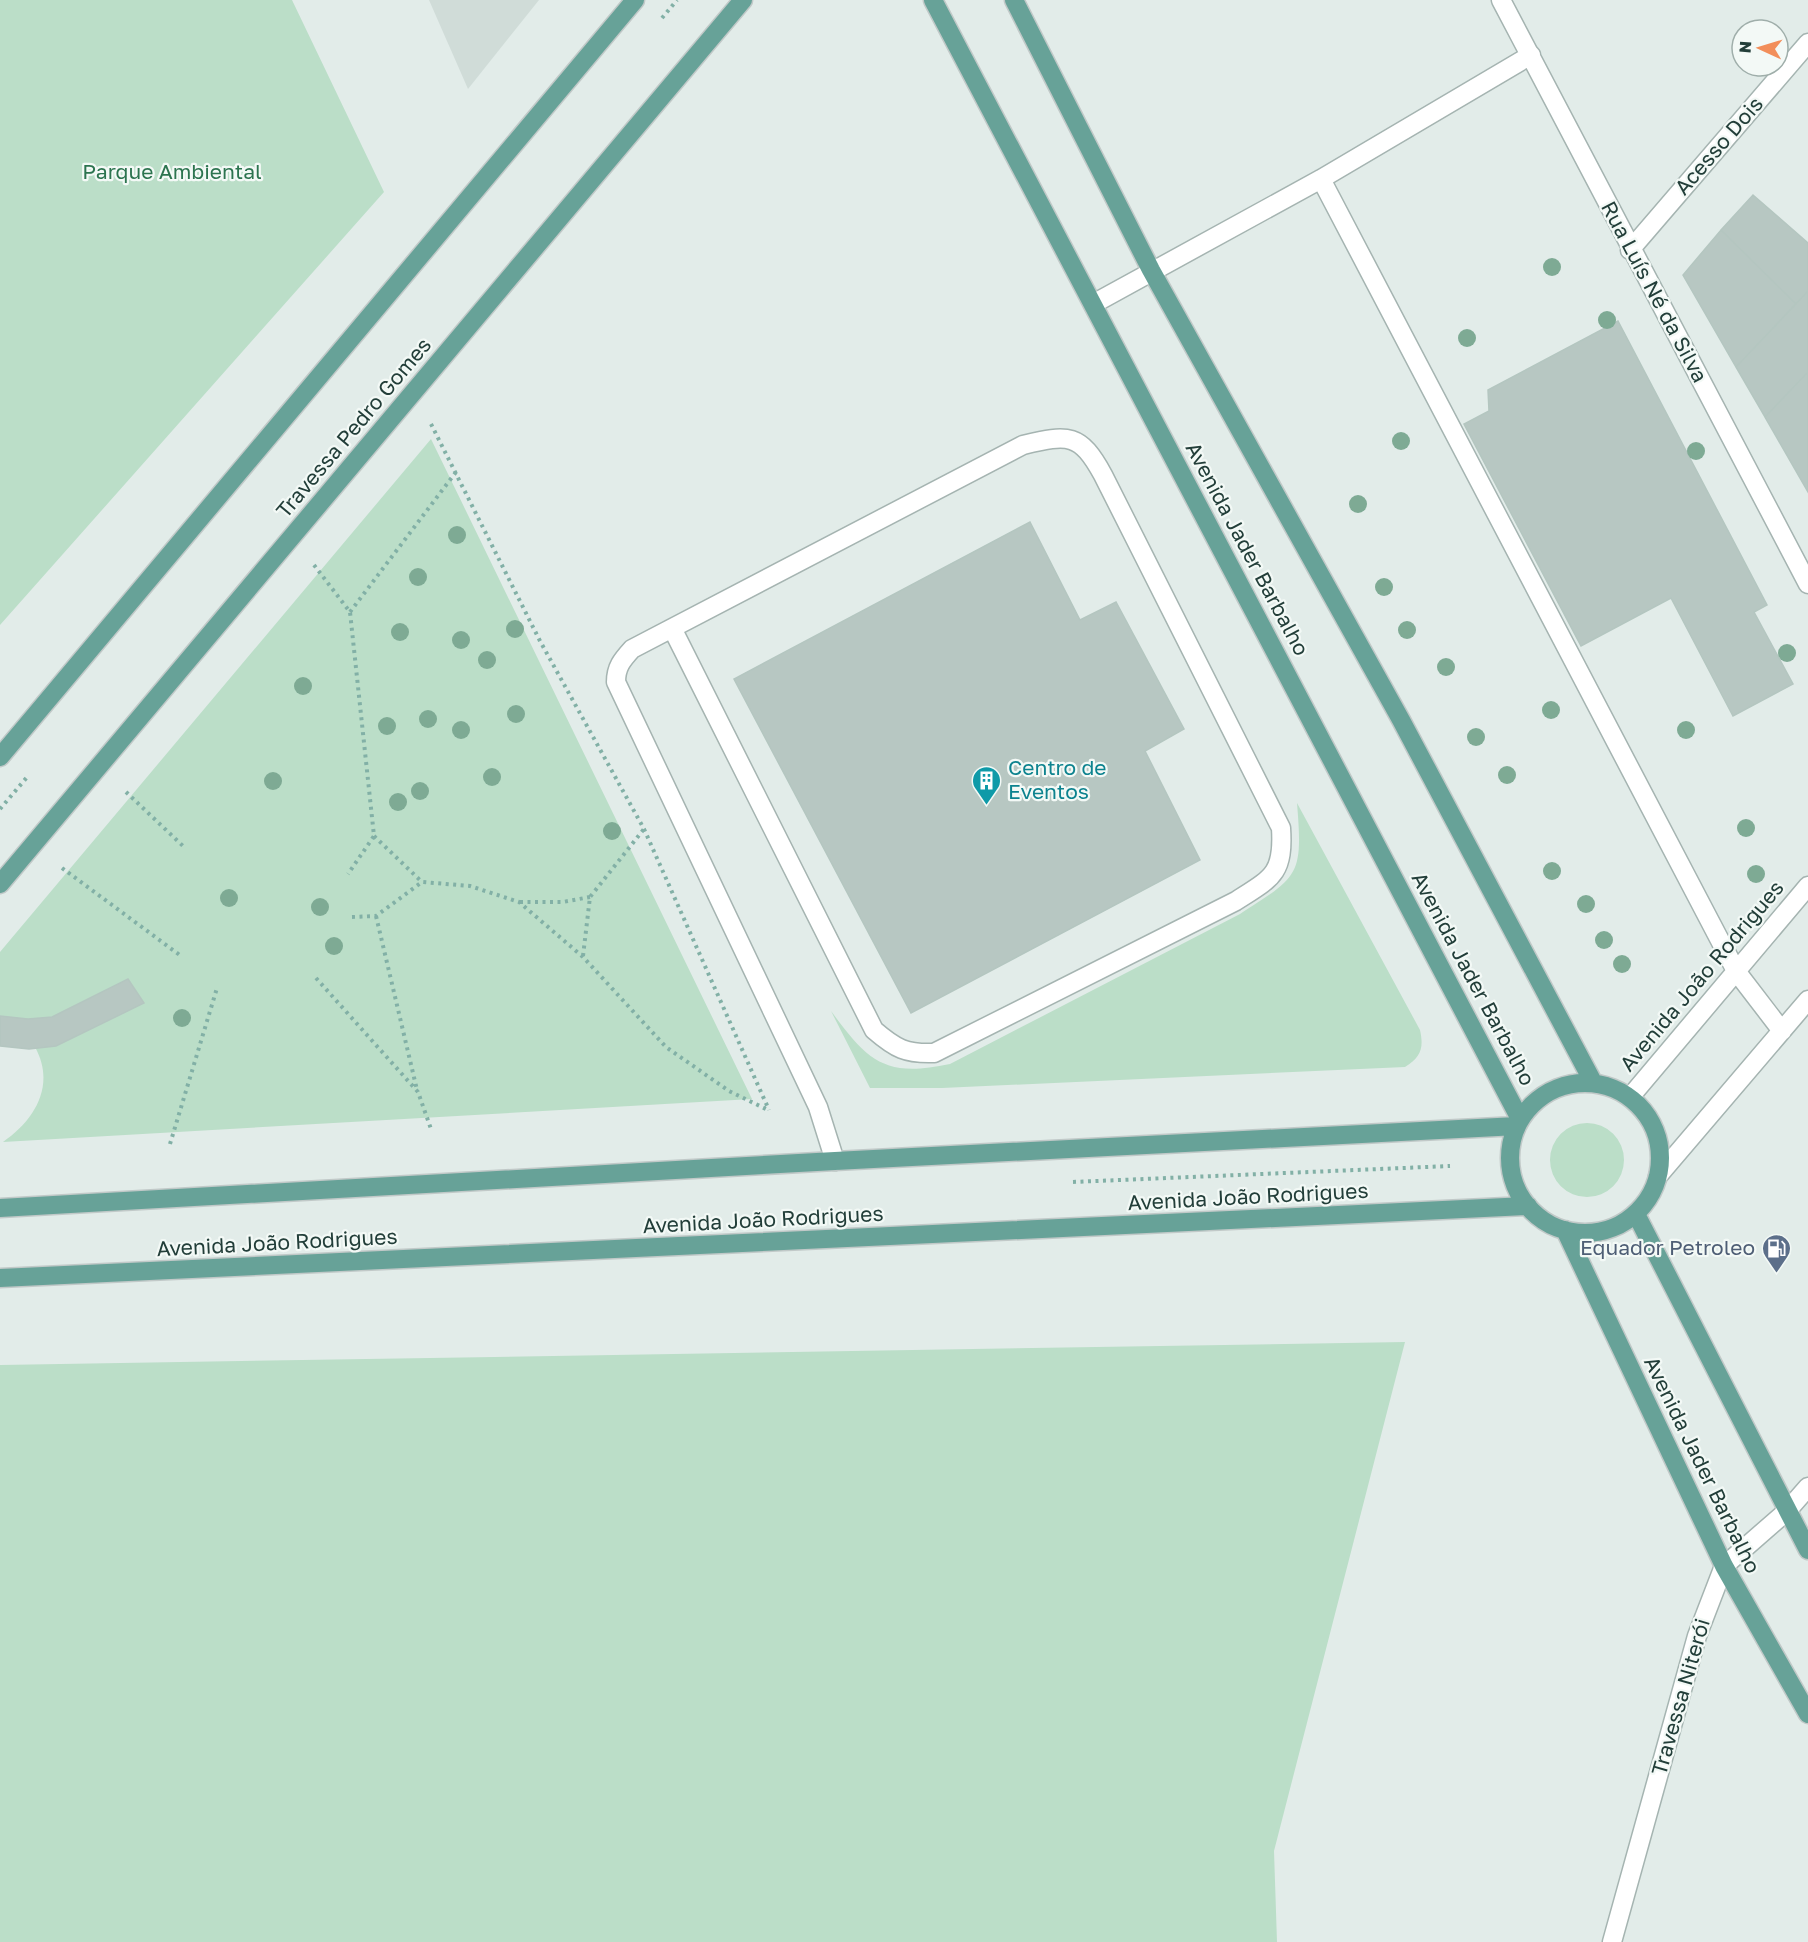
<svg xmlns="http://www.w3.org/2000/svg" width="1808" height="1942" font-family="'Golos Text',sans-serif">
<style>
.built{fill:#d0dcd8}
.green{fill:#bbdec8}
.building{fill:#b7c7c2;stroke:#b4c6c0;stroke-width:1.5}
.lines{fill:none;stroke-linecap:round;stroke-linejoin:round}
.minor-casing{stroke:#a5b4b1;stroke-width:21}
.major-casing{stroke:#c1c9c8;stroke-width:21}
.path{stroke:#82b0a6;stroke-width:4;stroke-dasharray:3 4.5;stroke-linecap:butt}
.minor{stroke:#fff;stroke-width:18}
.major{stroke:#67a298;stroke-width:18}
.tree{fill:#7eaa94}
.labels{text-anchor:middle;stroke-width:4.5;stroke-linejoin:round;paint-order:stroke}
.street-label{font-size:21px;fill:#223e39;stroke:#f3f9f6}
.park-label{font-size:21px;fill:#2c744f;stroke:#f3f9f6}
.culture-label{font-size:21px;fill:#0d838f;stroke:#f3f9f6;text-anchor:start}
.service-label{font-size:21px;fill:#4e5e75;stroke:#f3f9f6;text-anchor:end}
</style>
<rect width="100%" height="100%" fill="#e2ece9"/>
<path class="built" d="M429 0H539L468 89Z"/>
<path class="green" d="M0 0H292L384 192 0 625Z
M431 439 752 1099 3 1142C35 1120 56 1085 35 1047 28 1035 10 1025 0 1016V952Z
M1297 803 1420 1030C1424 1048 1421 1057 1405 1067L942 1088H870L831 1011C868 1061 884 1078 950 1064L1240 914C1299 876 1303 876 1297 803Z
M1550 1160a37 37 0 1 1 74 0a37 37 0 1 1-74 0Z
M1405 1342 1274 1851 1277 1942H0V1365Z"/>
<path class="building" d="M1753 195 1808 243V291L1796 304 1721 230Z
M1721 230 1796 304 1736 367 1683 275Z
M1808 291V372L1765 417 1736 367Z
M1618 321 1767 605 1754 612 1793 684 1733 716 1671 598 1581 646 1464 424 1489 411 1488 390Z
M1808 372V492L1765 417Z
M1030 522 1080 620 1116 602 1184 729 1145 751 1200 860 911 1013 734 679Z
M128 979 144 1003 56 1046 29 1049 0 1046V1016L28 1019 52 1017Z"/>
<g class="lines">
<defs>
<path id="minor" d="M1501 0 1808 584
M1321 179 1736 971 1782 1031
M1630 250 1808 43
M1093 304 1321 179 1531 55
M673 630 874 1030C896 1049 906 1054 934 1053L1236 901C1272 878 1284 874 1281 828L1103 475C1080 433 1069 434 1023 445L632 649C622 660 616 667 616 682L818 1107 835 1161
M1631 1096 1808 886
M1658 1176 1808 1000
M1612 1942 1697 1636 1724 1566 1787 1511 1808 1487"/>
<path id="major" d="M933 0 1520 1119
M1014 0 1151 270 1401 720 1593 1082
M0 757 635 0
M0 884 743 0
M1510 1158a75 75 0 1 1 150 0a75 75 0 1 1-150 0Z
M0 1208 835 1161 1517 1126
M1636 1214 1808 1550
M1565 1230 1724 1566 1808 1714
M0 1278 1528 1206"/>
</defs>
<use href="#minor" class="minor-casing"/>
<use href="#major" class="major-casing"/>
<path class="path" d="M662 18 677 0
M431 424 540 641 644 829 769 1110
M314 565 350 612 374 836 348 874
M350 612 456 472
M126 792 183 846
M0 809 28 776
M374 836 422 882
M62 868 181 956
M520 902H563L590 897
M376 916 417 1090
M352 917 376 916 422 882 470 886 519 902 583 957 666 1047 729 1091 768 1110
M583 956 590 897 644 829
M316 978 418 1092 431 1129
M170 1144 217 988
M1073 1182 1450 1166"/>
<use href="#minor" class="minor"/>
<use href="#major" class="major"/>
</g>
<g class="tree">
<circle cx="1552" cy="267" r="9"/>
<circle cx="1607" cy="320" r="9"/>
<circle cx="1467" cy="338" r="9"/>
<circle cx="1401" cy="441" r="9"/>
<circle cx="1696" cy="451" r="9"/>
<circle cx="1358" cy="504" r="9"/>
<circle cx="457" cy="535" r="9"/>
<circle cx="418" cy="577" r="9"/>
<circle cx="1384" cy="587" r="9"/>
<circle cx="515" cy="629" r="9"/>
<circle cx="1407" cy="630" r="9"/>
<circle cx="400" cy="632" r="9"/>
<circle cx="461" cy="640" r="9"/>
<circle cx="1787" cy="653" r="9"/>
<circle cx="487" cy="660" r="9"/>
<circle cx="1446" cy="667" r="9"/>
<circle cx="303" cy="686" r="9"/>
<circle cx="1551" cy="710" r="9"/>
<circle cx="516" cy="714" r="9"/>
<circle cx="428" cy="719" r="9"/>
<circle cx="387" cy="726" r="9"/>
<circle cx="461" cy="730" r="9"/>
<circle cx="1686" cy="730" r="9"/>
<circle cx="1476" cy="737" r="9"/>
<circle cx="1507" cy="775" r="9"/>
<circle cx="492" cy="777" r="9"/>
<circle cx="273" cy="781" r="9"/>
<circle cx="420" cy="791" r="9"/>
<circle cx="398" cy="802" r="9"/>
<circle cx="1746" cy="828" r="9"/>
<circle cx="612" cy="831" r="9"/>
<circle cx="1552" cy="871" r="9"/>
<circle cx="1756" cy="874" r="9"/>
<circle cx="229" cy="898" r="9"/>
<circle cx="1586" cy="904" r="9"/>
<circle cx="320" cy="907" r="9"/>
<circle cx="1604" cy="940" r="9"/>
<circle cx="334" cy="946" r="9"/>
<circle cx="1622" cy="964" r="9"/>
<circle cx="182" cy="1018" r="9"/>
</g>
<defs>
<symbol id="building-pin" viewBox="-11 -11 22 30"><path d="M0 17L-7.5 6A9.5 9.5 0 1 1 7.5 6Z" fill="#0f9aa8" stroke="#f3f9f6"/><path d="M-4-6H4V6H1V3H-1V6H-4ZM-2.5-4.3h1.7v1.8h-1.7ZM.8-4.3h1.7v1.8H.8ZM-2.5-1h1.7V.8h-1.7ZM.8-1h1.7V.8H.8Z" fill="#fff"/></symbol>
<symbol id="fuel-pin" viewBox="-11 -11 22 30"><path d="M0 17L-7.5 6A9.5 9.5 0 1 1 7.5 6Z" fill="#5c6f8a" stroke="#f3f9f6"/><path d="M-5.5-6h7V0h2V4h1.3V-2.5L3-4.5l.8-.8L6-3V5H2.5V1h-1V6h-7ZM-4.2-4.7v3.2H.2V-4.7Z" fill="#fff"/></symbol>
</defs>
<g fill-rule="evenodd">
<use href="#building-pin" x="970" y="764" width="33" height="45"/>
<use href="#fuel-pin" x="1760" y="1232" width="33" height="45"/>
</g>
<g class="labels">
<g class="street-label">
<text transform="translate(1719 146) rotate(-49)" y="7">Acesso Dois</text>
<text transform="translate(1654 292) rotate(62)" y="7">Rua Luís Né da Silva</text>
<text transform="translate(354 428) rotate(-50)" y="7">Travessa Pedro Gomes</text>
<text transform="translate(1247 549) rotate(62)" y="7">Avenida Jader Barbalho</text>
<text transform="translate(1702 976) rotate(-50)" y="7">Avenida João Rodrigues</text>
<text transform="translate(1473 979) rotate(62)" y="7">Avenida Jader Barbalho</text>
<text transform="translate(1248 1197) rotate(-3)" y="7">Avenida João Rodrigues</text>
<text transform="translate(763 1220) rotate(-3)" y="7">Avenida João Rodrigues</text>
<text transform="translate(277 1243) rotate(-3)" y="7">Avenida João Rodrigues</text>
<text transform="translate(1702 1465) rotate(64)" y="7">Avenida Jader Barbalho</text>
<text transform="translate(1681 1697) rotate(-74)" y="7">Travessa Niterói</text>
</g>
<g class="park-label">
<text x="172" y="179">Parque Ambiental</text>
</g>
<g class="culture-label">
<text x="1008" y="775">Centro de<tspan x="1008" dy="24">Eventos</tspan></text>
</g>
<g class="service-label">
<text x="1755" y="1255">Equador Petroleo</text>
</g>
</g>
<g transform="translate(1760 48) rotate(274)"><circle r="28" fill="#f3f9f6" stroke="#9faeaa" stroke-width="1.5"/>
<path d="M0-4.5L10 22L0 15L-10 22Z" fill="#f28e5a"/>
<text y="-9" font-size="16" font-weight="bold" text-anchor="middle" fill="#223e39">N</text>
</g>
</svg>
